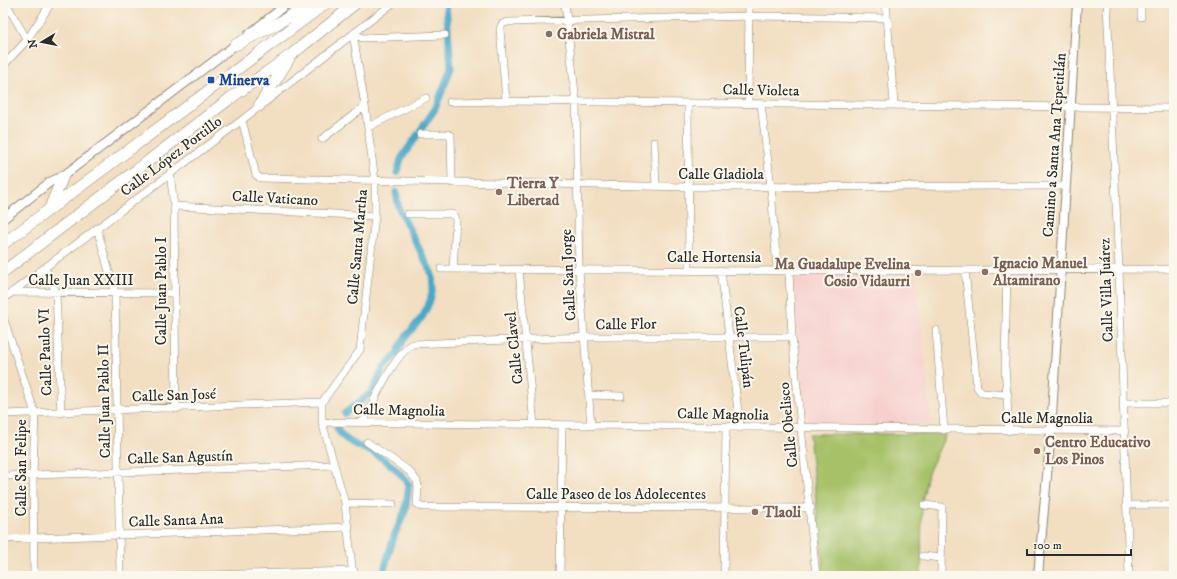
<svg xmlns="http://www.w3.org/2000/svg" width="1177" height="579" font-family="'IM FELL DW Pica',serif">
<style>
.built{fill:#f7d0ce}
.pitch{fill:#a6c168;stroke:#68764a}
.lines{fill:none;stroke-linecap:round;stroke-linejoin:round}
.canal{stroke:#49a8c8;stroke-width:7}
.minor-casing{stroke:#8e8476;stroke-width:8}
.tertiary-casing{stroke:#8e8476;stroke-width:10}
.trunk-casing{stroke:#8e8476;stroke-width:12}
.minor{stroke:#fff;stroke-width:7}
.tertiary{stroke:#fff;stroke-width:8}
.trunk{stroke:#fff;stroke-width:11}
.education-dot{fill:#8d6e63;stroke:#fbf7ec;stroke-width:1.5}
.transit-dot{fill:#1a4fb4;stroke:#fbf7ec;stroke-width:1.5}
.labels{text-anchor:middle;stroke-width:4;stroke-linejoin:round;paint-order:stroke}
.education-label{font-size:15px;font-weight:bold;fill:#785e54;stroke:#fbf7ec;text-anchor:start}
.transit-label{font-size:15px;font-weight:bold;fill:#164399;stroke:#fbf7ec;text-anchor:start}
.street-label{font-size:15px;fill:#2b2b2b;stroke:#fbf7ec}
</style>
<rect width="100%" height="100%" fill="#fbf7ec"/>
<filter id="ink" filterUnits="userSpaceOnUse"><feTurbulence type="fractalNoise" baseFrequency=".025" numOctaves="2"/><feDisplacementMap in="SourceGraphic" scale="8" xChannelSelector="R" yChannelSelector="G"/><feConvolveMatrix kernelMatrix="1 2 1 2 8 2 1 2 1" color-interpolation-filters="sRGB"/></filter>
<filter id="wash" filterUnits="userSpaceOnUse"><feTurbulence type="fractalNoise" baseFrequency=".012" numOctaves="4" result="noise"/><feDisplacementMap in="SourceGraphic" scale="16" xChannelSelector="R" yChannelSelector="G"/><feGaussianBlur stdDeviation="0.9" result="paint"/><feColorMatrix in="noise" values="0 0 0 0 0 0 0 0 0 0 0 0 0 0 0 0 0 1.4 0 .05"/><feComposite in="paint" operator="in"/></filter>
<g filter="url(#wash)">
<rect width="100%" height="100%" fill="#f2dec1"/>
<path class="built" d="M793 275 916 276 932 424 808 425Z"/>
<path class="pitch" d="M809 434H946L928 473 922 502 921 576H824Z"/>
<g class="lines">
<path class="canal" d="M397 173 401 159 435 109 451 68 446 3
M345 413 372 392 383 368 396 355 404 339 423 316 430 301 433 288 432 274 399 209 396 192
M337 428C344 443 361 446 375 454 388 461 401 473 409 485L405 511 394 536 382 576"/>
</g>
</g>
<g filter="url(#ink)">
<g class="lines">
<defs>
<path id="minor" d="M6 3 27 40
M565 3 576 102 579 270 591 426
M886 3 894 104
M1107 3 1119 270 1129 576
M1141 3V17
M354 33 362 38 445 35
M3 66 27 40 51 3
M506 101 500 29 502 24 508 22 749 16 887 18
M450 102 506 101 1174 108
M688 103 689 270
M748 103 749 3
M761 104 771 187 777 270
M242 120 256 175 260 178 688 187 1066 186
M368 127 426 98
M420 134H448L451 135 452 183
M322 139 365 106
M654 142 656 186
M170 173 174 206 176 409
M174 206 375 216
M408 214H451L455 216 456 220 453 269
M97 228 115 293 120 576
M45 268 56 292 61 413
M441 269 789 271 1174 269
M519 270 534 425
M721 270 740 428
M965 270 977 387 982 393 1008 395
M1007 270 1005 365 1009 431
M789 271 792 337 816 576
M12 292 174 293
M3 299 242 120 393 3
M3 317 35 413 33 475 34 576
M936 330 944 430
M589 395 621 396
M322 402 360 350 375 216V181L365 106 353 34
M322 402V422L345 503 353 576
M1124 403H1174
M3 414 322 402
M322 422 1125 431
M363 422C372 404 395 353 413 344L584 337H792
M367 442 409 471 417 481 418 487 417 504 422 507 811 508
M3 476 333 465
M345 503 393 504
M924 505 942 507 941 576
M1126 505H1174
M3 539 349 527
M923 556 941 558
M174 576 354 571
M560 576 562 425
M724 576 726 427"/>
<path id="tertiary" d="M248 35 288 3
M3 219 50 182 63 176 239 42
M1038 576 1051 431 1077 3"/>
<path id="trunk" d="M235 45 275 25 311 4
M259 106 289 59
M50 208 63 176
M3 244 326 3
M3 272 228 100 292 54 356 3"/>
</defs>
<use href="#minor" class="minor-casing"/>
<use href="#tertiary" class="tertiary-casing"/>
<use href="#trunk" class="trunk-casing"/>
<use href="#minor" class="minor"/>
<use href="#tertiary" class="tertiary"/>
<use href="#trunk" class="trunk"/>
</g>
</g>
<g class="education-dot">
<circle cx="549" cy="34" r="4"/>
<circle cx="499" cy="192" r="4"/>
<circle cx="985" cy="272" r="4"/>
<circle cx="918" cy="273" r="4"/>
<circle cx="1037" cy="451" r="4"/>
<circle cx="755" cy="512" r="4"/>
</g>
<rect class="transit-dot" x="207" y="76" width="8" height="8" rx="2"/>
<g class="labels">
<g class="education-label">
<text x="557" y="39">Gabriela Mistral</text>
<text x="507" y="188">Tierra Y<tspan x="507" dy="17">Libertad</tspan></text>
<text x="993" y="268">Ignacio Manuel<tspan x="993" dy="17">Altamirano</tspan></text>
<text x="910" y="269" text-anchor="end">Ma Guadalupe Evelina<tspan x="910" dy="17">Cosio Vidaurri</tspan></text>
<text x="1045" y="447">Centro Educativo<tspan x="1045" dy="17">Los Pinos</tspan></text>
<text x="763" y="517">Tlaoli</text>
</g>
<g class="transit-label">
<text x="219" y="85">Minerva</text>
</g>
<g class="street-label">
<text transform="translate(761 90) rotate(1)" y="5">Calle Violeta</text>
<text transform="translate(1054 145) rotate(-86)" y="5">Camino a Santa Ana Tepetitlán</text>
<text transform="translate(171 156) rotate(-37)" y="5">Calle López Portillo</text>
<text x="721" y="179">Calle Gladiola</text>
<text transform="translate(275 198) rotate(3)" y="5">Calle Vaticano</text>
<text transform="translate(357 247) rotate(-85)" y="5">Calle Santa Martha</text>
<text x="714" y="262">Calle Hortensia</text>
<text transform="translate(568 275) rotate(-93)" y="5">Calle San Jorge</text>
<text x="81" y="285">Calle Juan XXIII</text>
<text transform="translate(1106 290) rotate(-92)" y="5">Calle Villa Juárez</text>
<text transform="translate(161 291) rotate(-90)" y="5">Calle Juan Pablo I</text>
<text transform="translate(626 324) rotate(-1)" y="5">Calle Flor</text>
<text transform="translate(744 347) rotate(83)" y="5">Calle Tulipán</text>
<text transform="translate(514 348) rotate(-96)" y="5">Calle Clavel</text>
<text transform="translate(45 352) rotate(-92)" y="5">Calle Paulo VI</text>
<text transform="translate(174 395) rotate(-2)" y="5">Calle San José</text>
<text transform="translate(104 401) rotate(-91)" y="5">Calle Juan Pablo II</text>
<text transform="translate(399 410) rotate(1)" y="5">Calle Magnolia</text>
<text transform="translate(723 414) rotate(1)" y="5">Calle Magnolia</text>
<text x="1047" y="423">Calle Magnolia</text>
<text transform="translate(788 425) rotate(-96)" y="5">Calle Obelisco</text>
<text transform="translate(180 457) rotate(-2)" y="5">Calle San Agustín</text>
<text transform="translate(21 468) rotate(-90)" y="5">Calle San Felipe</text>
<text x="616" y="499">Calle Paseo de los Adolecentes</text>
<text transform="translate(176 520) rotate(-2)" y="5">Calle Santa Ana</text>
</g>
</g>
<rect width="1177" height="579" fill="none" stroke="#fbf7ec" stroke-width="16"/>
<g transform="translate(42 42) rotate(260)" stroke="#fbf7ec" stroke-width="3" paint-order="stroke">
<path d="M0-3L7 15L0 10L-7 15Z" fill="#2b2b2b"/>
<text y="-6" font-size="11" font-weight="bold" text-anchor="middle" fill="#2b2b2b">N</text>
</g>
<path d="M1027 549v6h104v-6" fill="none" stroke="#2b2b2b" stroke-width="2"/>
<text x="1033" y="549" font-size="12" fill="#2b2b2b" stroke="#fbf7ec" stroke-width="3" paint-order="stroke">100 m</text>
</svg>
